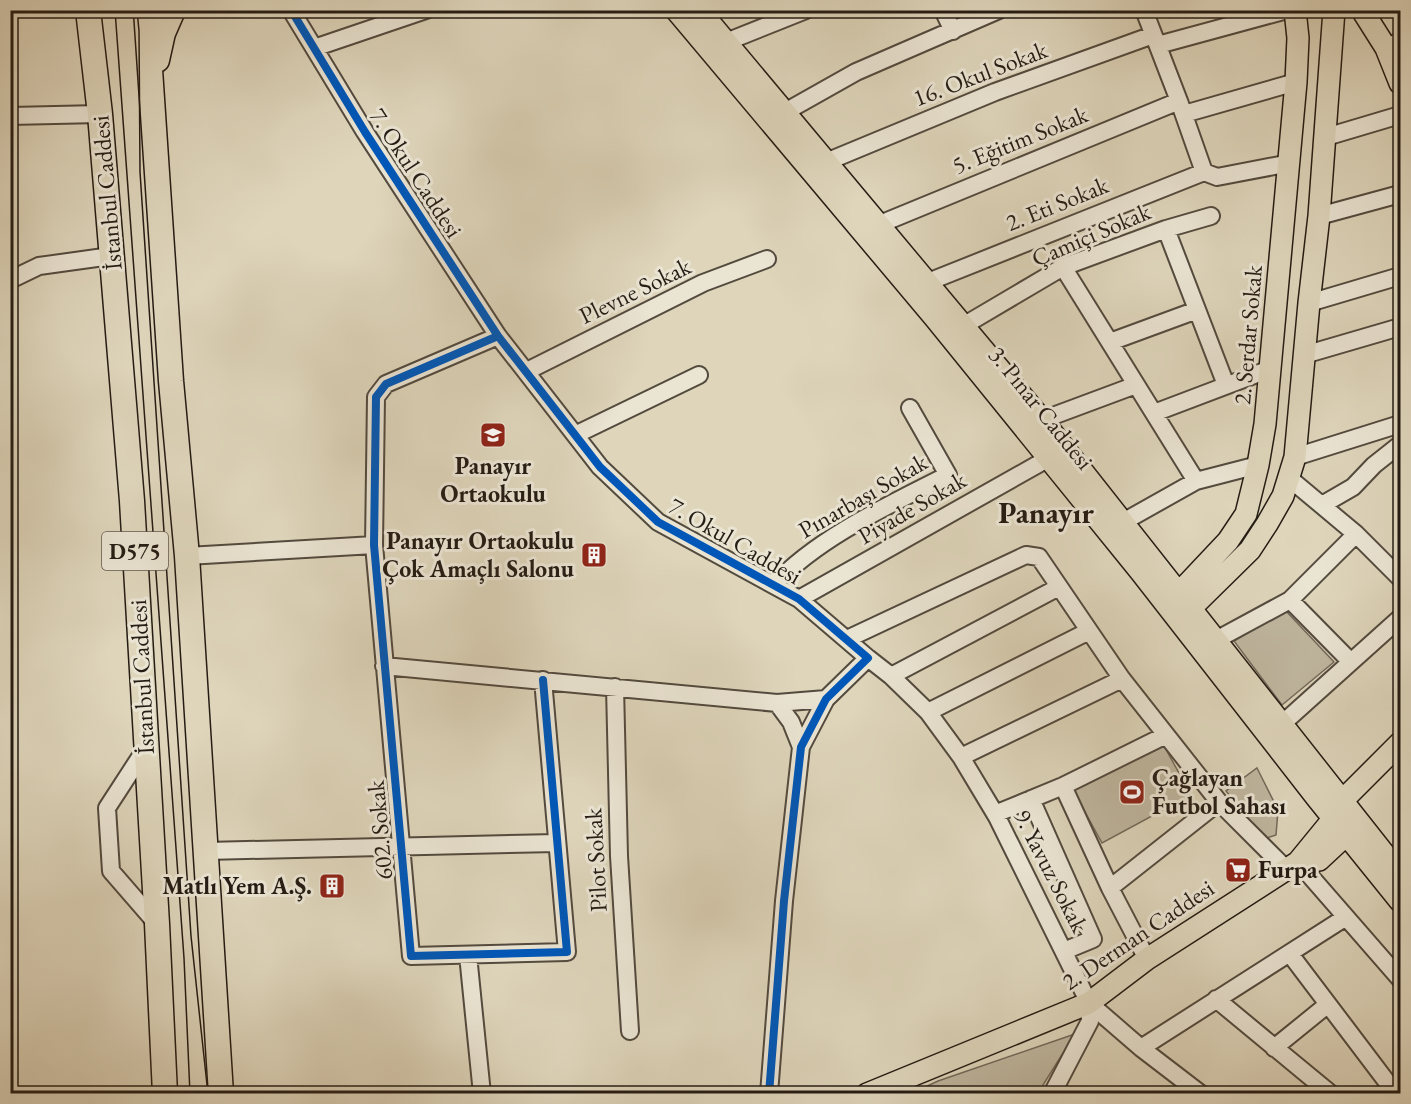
<svg xmlns="http://www.w3.org/2000/svg" width="1411" height="1104" font-family="'EB Garamond',serif">
<style>
.green{fill:#bfb69f;stroke:#72695a;stroke-width:1.5}
.lines{fill:none;stroke-linecap:round;stroke-linejoin:round}
.minor-casing{stroke:#534a3e;stroke-width:20}
.major-casing{stroke:#251c14;stroke-width:24}
.highway-casing{stroke:#251c14;stroke-width:27}
.minor{stroke:#eae4d3;stroke-width:16}
.major{stroke:#ded5bb;stroke-width:21}
.highway{stroke:#ded5bb;stroke-width:24}
.tram{stroke:#251c14;stroke-width:1.5}
.cycleway-casing{stroke:#eae4d3;stroke-width:11}
.cycleway{stroke:#0057b8;stroke-width:8}
.labels{text-anchor:middle;stroke-width:6;stroke-linejoin:round;paint-order:stroke}
.shield{fill:#eae4d3;stroke:#60584d;stroke-width:1.5}
.shield-label{font-size:22px;font-weight:bold;fill:#251c14}
.street-label{font-size:24px;fill:#251c14;stroke:#eae4d3}
.poi-label{font-size:24px;font-weight:bold;fill:#251c14;stroke:#eae4d3;text-anchor:end}
.district-label{font-size:30px;font-weight:bold;fill:#251c14;stroke:#eae4d3}
</style>
<rect width="100%" height="100%" fill="#ded5bb"/>
<filter id="stains"><feTurbulence type="fractalNoise" baseFrequency=".00333" numOctaves="4"/><feColorMatrix values="0 0 0 0 .2 0 0 0 0 .09 0 0 0 0 .02 0 0 0 .5 -.17"/></filter>
<radialGradient id="worn" r=".72"><stop offset=".6" stop-color="#630" stop-opacity="0"/><stop offset="1" stop-color="#630" stop-opacity=".3"/></radialGradient>
<path class="green" d="M1285 610 1334 662 1282 705 1234 641Z
M1163 744 1191 795 1102 843 1073 790Z
M1257 768 1278 810 1276 835 1267 838 1251 822 1226 791Z
M1075 1034 1038 1093 910 1094 938 1081Z"/>
<g class="lines">
<defs>
<path id="minor" d="M291 10 365 132 498 336 600 467 658 522 799 599 868 658 826 699 801 747 784 901 769 1094
M943 10 953 31
M1144 10 1179 101 1204 172
M726 42 806 10
M1158 45 1287 10
M314 48 426 10
M1386 48 1400 41
M785 112 856 72 999 10
M1184 114 1296 82
M10 116 100 114
M1326 137 1400 115
M826 162 995 92 1153 35
M1204 172 1217 177 1290 163
M1319 216 1400 194
M880 224 1179 101
M1166 229 1226 385
M1063 267 1196 481
M10 280 39 266 111 256
M928 282 1204 172
M1309 303 1400 276
M963 326 1063 267 1166 229 1211 216
M498 336 386 384 376 397 374 545 411 956 567 952 543 680
M1110 342 1197 310
M1304 355 1400 327
M527 371 703 283 767 259
M1154 413 1270 369
M1042 420 1136 385
M575 435 699 375
M1295 457 1400 424
M1289 478 1356 534 1400 578
M1322 505 1353 487 1374 465 1398 446
M1123 522 1196 481 1258 465
M187 556 374 545
M774 585C817 538 891 504 948 475L910 408
M799 599 1049 458
M1290 600 1351 662
M847 639 1026 555 1039 557 1122 679 1219 802 1286 869
M1216 640 1290 600 1356 534
M868 658 891 676 928 712 961 757 997 817 1089 1003 1141 1048 1201 1094
M384 666 777 703 826 699
M891 676 1059 587
M615 687 619 856 630 1031
M777 703 791 722 801 747
M928 712 1089 631
M1282 724 1400 618
M146 748 107 808 111 871 157 924
M961 757 1122 679
M1063 786 1110 888 1147 959
M1031 799 1093 939 1064 951
M995 814 1063 786 1166 735
M206 851 557 843
M1298 862 1400 979
M1110 888 1219 802
M1290 954 1396 1094
M468 955 482 1094
M1216 999 1331 1094
M1141 1048 1346 917
M1274 1048 1327 1005
M1052 1094 1090 1021 1089 1003"/>
<path id="major" d="M676 10 935 318 1140 571 1317 798 1400 901
M699 10 1042 420 1400 874
M1362 10 1386 48 1400 83
M1179 605V593L1228 541 1246 514 1258 465 1265 424 1296 82 1298 38 1295 10
M1180 611 1189 610 1250 550 1267 524 1283 496 1295 457 1309 303 1319 216 1334 10
M1319 860 1347 834 1350 822
M867 1094 1089 1003 1147 959 1298 862 1334 818 1343 800 1400 743"/>
<path id="highway" d="M88 10 100 114 132 501 157 924 165 1094
M146 10 171 381 187 556 221 1094
M157 60 163 33 173 10"/>
</defs>
<use href="#minor" class="minor-casing"/>
<use href="#major" class="major-casing"/>
<use href="#highway" class="highway-casing"/>
<use href="#minor" class="minor"/>
<use href="#major" class="major"/>
<use href="#highway" class="highway"/>
<path class="tram" d="M115 10 184 958 190 1094
M137 10 139 31 140 172 191 936 208 1094"/>
<defs>
<path id="cycleway" d="M291 10 365 132 498 336 600 467 658 522 799 599 868 658 826 699 801 747 784 901 769 1094
M498 336 386 384 376 397 374 545 411 956 567 952 543 680"/>
</defs>
<use href="#cycleway" class="cycleway-casing"/>
<use href="#cycleway" class="cycleway"/>
</g>
<defs>
<symbol id="school-square" viewBox="-11 -11 22 22"><rect x="-9" y="-9" width="18" height="18" rx="4" fill="#8f2418" stroke="#eae4d3"/><path d="M0-5L7-2L0 1L-7-2ZM-4 1L0 2.5L4 1V4Q0 6-4 4Z" fill="#fff"/></symbol>
<symbol id="building-square" viewBox="-11 -11 22 22"><rect x="-9" y="-9" width="18" height="18" rx="4" fill="#8f2418" stroke="#eae4d3"/><path d="M-4-6H4V6H1V3H-1V6H-4ZM-2.5-4.3h1.7v1.8h-1.7ZM.8-4.3h1.7v1.8H.8ZM-2.5-1h1.7V.8h-1.7ZM.8-1h1.7V.8H.8Z" fill="#fff"/></symbol>
<symbol id="stadium-square" viewBox="-11 -11 22 22"><rect x="-9" y="-9" width="18" height="18" rx="4" fill="#8f2418" stroke="#eae4d3"/><path d="M0-5a6.5 5 0 1 0 0 10a6.5 5 0 1 0 0-10ZM-3.5-1.8h7v3.6h-7Z" fill="#fff"/></symbol>
<symbol id="supermarket-square" viewBox="-11 -11 22 22"><rect x="-9" y="-9" width="18" height="18" rx="4" fill="#8f2418" stroke="#eae4d3"/><path d="M-6-5.5h2.5l.6 2H6L4.5 2H-2.5L-4.4-4H-6ZM-1.5 3.2a1.3 1.3 0 1 0 .1 0ZM3 3.2a1.3 1.3 0 1 0 .1 0Z" fill="#fff"/></symbol>
</defs>
<g fill-rule="evenodd">
<use href="#school-square" x="478" y="420" width="30" height="30"/>
<use href="#building-square" x="579" y="540" width="30" height="30"/>
<use href="#stadium-square" x="1117" y="777" width="30" height="30"/>
<use href="#supermarket-square" x="1223" y="855" width="30" height="30"/>
<use href="#building-square" x="317" y="871" width="30" height="30"/>
</g>
<g class="labels">
<rect class="shield" x="102" y="532" width="66" height="38" rx="4.5"/>
<g class="shield-label">
<text x="135" y="559">D575</text>
</g>
<g class="street-label">
<text transform="translate(980 74) rotate(-21)" y="8">16. Okul Sokak</text>
<text transform="translate(1020 140) rotate(-22)" y="8">5. Eğitim Sokak</text>
<text transform="translate(416 173) rotate(57)" y="8">7. Okul Caddesi</text>
<text transform="translate(107 193) rotate(-95)" y="8">İstanbul Caddesi</text>
<text transform="translate(1057 204) rotate(-22)" y="8">2. Eti Sokak</text>
<text transform="translate(1091 235) rotate(-23)" y="8">Çamiçi Sokak</text>
<text transform="translate(635 291) rotate(-26)" y="8">Plevne Sokak</text>
<text transform="translate(1248 335) rotate(-85)" y="8">2. Serdar Sokak</text>
<text transform="translate(1041 408) rotate(51)" y="8">3. Pınar Caddesi</text>
<text transform="translate(863 496) rotate(-30)" y="8">Pınarbaşı Sokak</text>
<text transform="translate(912 508) rotate(-30)" y="8">Piyade Sokak</text>
<text transform="translate(735 541) rotate(30)" y="8">7. Okul Caddesi</text>
<text transform="translate(142 677) rotate(-93)" y="8">İstanbul Caddesi</text>
<text transform="translate(380 830) rotate(-95)" y="8">602. Sokak</text>
<text transform="translate(596 860) rotate(-93)" y="8">Pilot Sokak</text>
<text transform="translate(1051 871) rotate(63)" y="8">9. Yavuz Sokak</text>
<text transform="translate(1138 935) rotate(-34)" y="8">2. Derman Caddesi</text>
</g>
<g class="poi-label">
<text x="493" y="474" text-anchor="middle">Panayır<tspan x="493" dy="28">Ortaokulu</tspan></text>
<text x="574" y="549">Panayır Ortaokulu<tspan x="574" dy="28">Çok Amaçlı Salonu</tspan></text>
<text x="1152" y="786" text-anchor="start">Çağlayan<tspan x="1152" dy="28">Futbol Sahası</tspan></text>
<text x="1258" y="878" text-anchor="start">Furpa</text>
<text x="312" y="894">Matlı Yem A.Ş.</text>
</g>
<g class="district-label">
<text x="1046" y="523">Panayır</text>
</g>
</g>
<rect width="1411" height="1104" fill="none" stroke="#ded5bb" stroke-width="36"/>
<rect x="12" y="12" width="1387" height="1080" fill="none" stroke="#251c14" stroke-width="3"/>
<rect x="18" y="18" width="1375" height="1068" fill="none" stroke="#251c14" stroke-width="1.5"/>
<rect width="100%" height="100%" filter="url(#stains)"/>
<rect width="100%" height="100%" fill="url(#worn)"/>
</svg>
